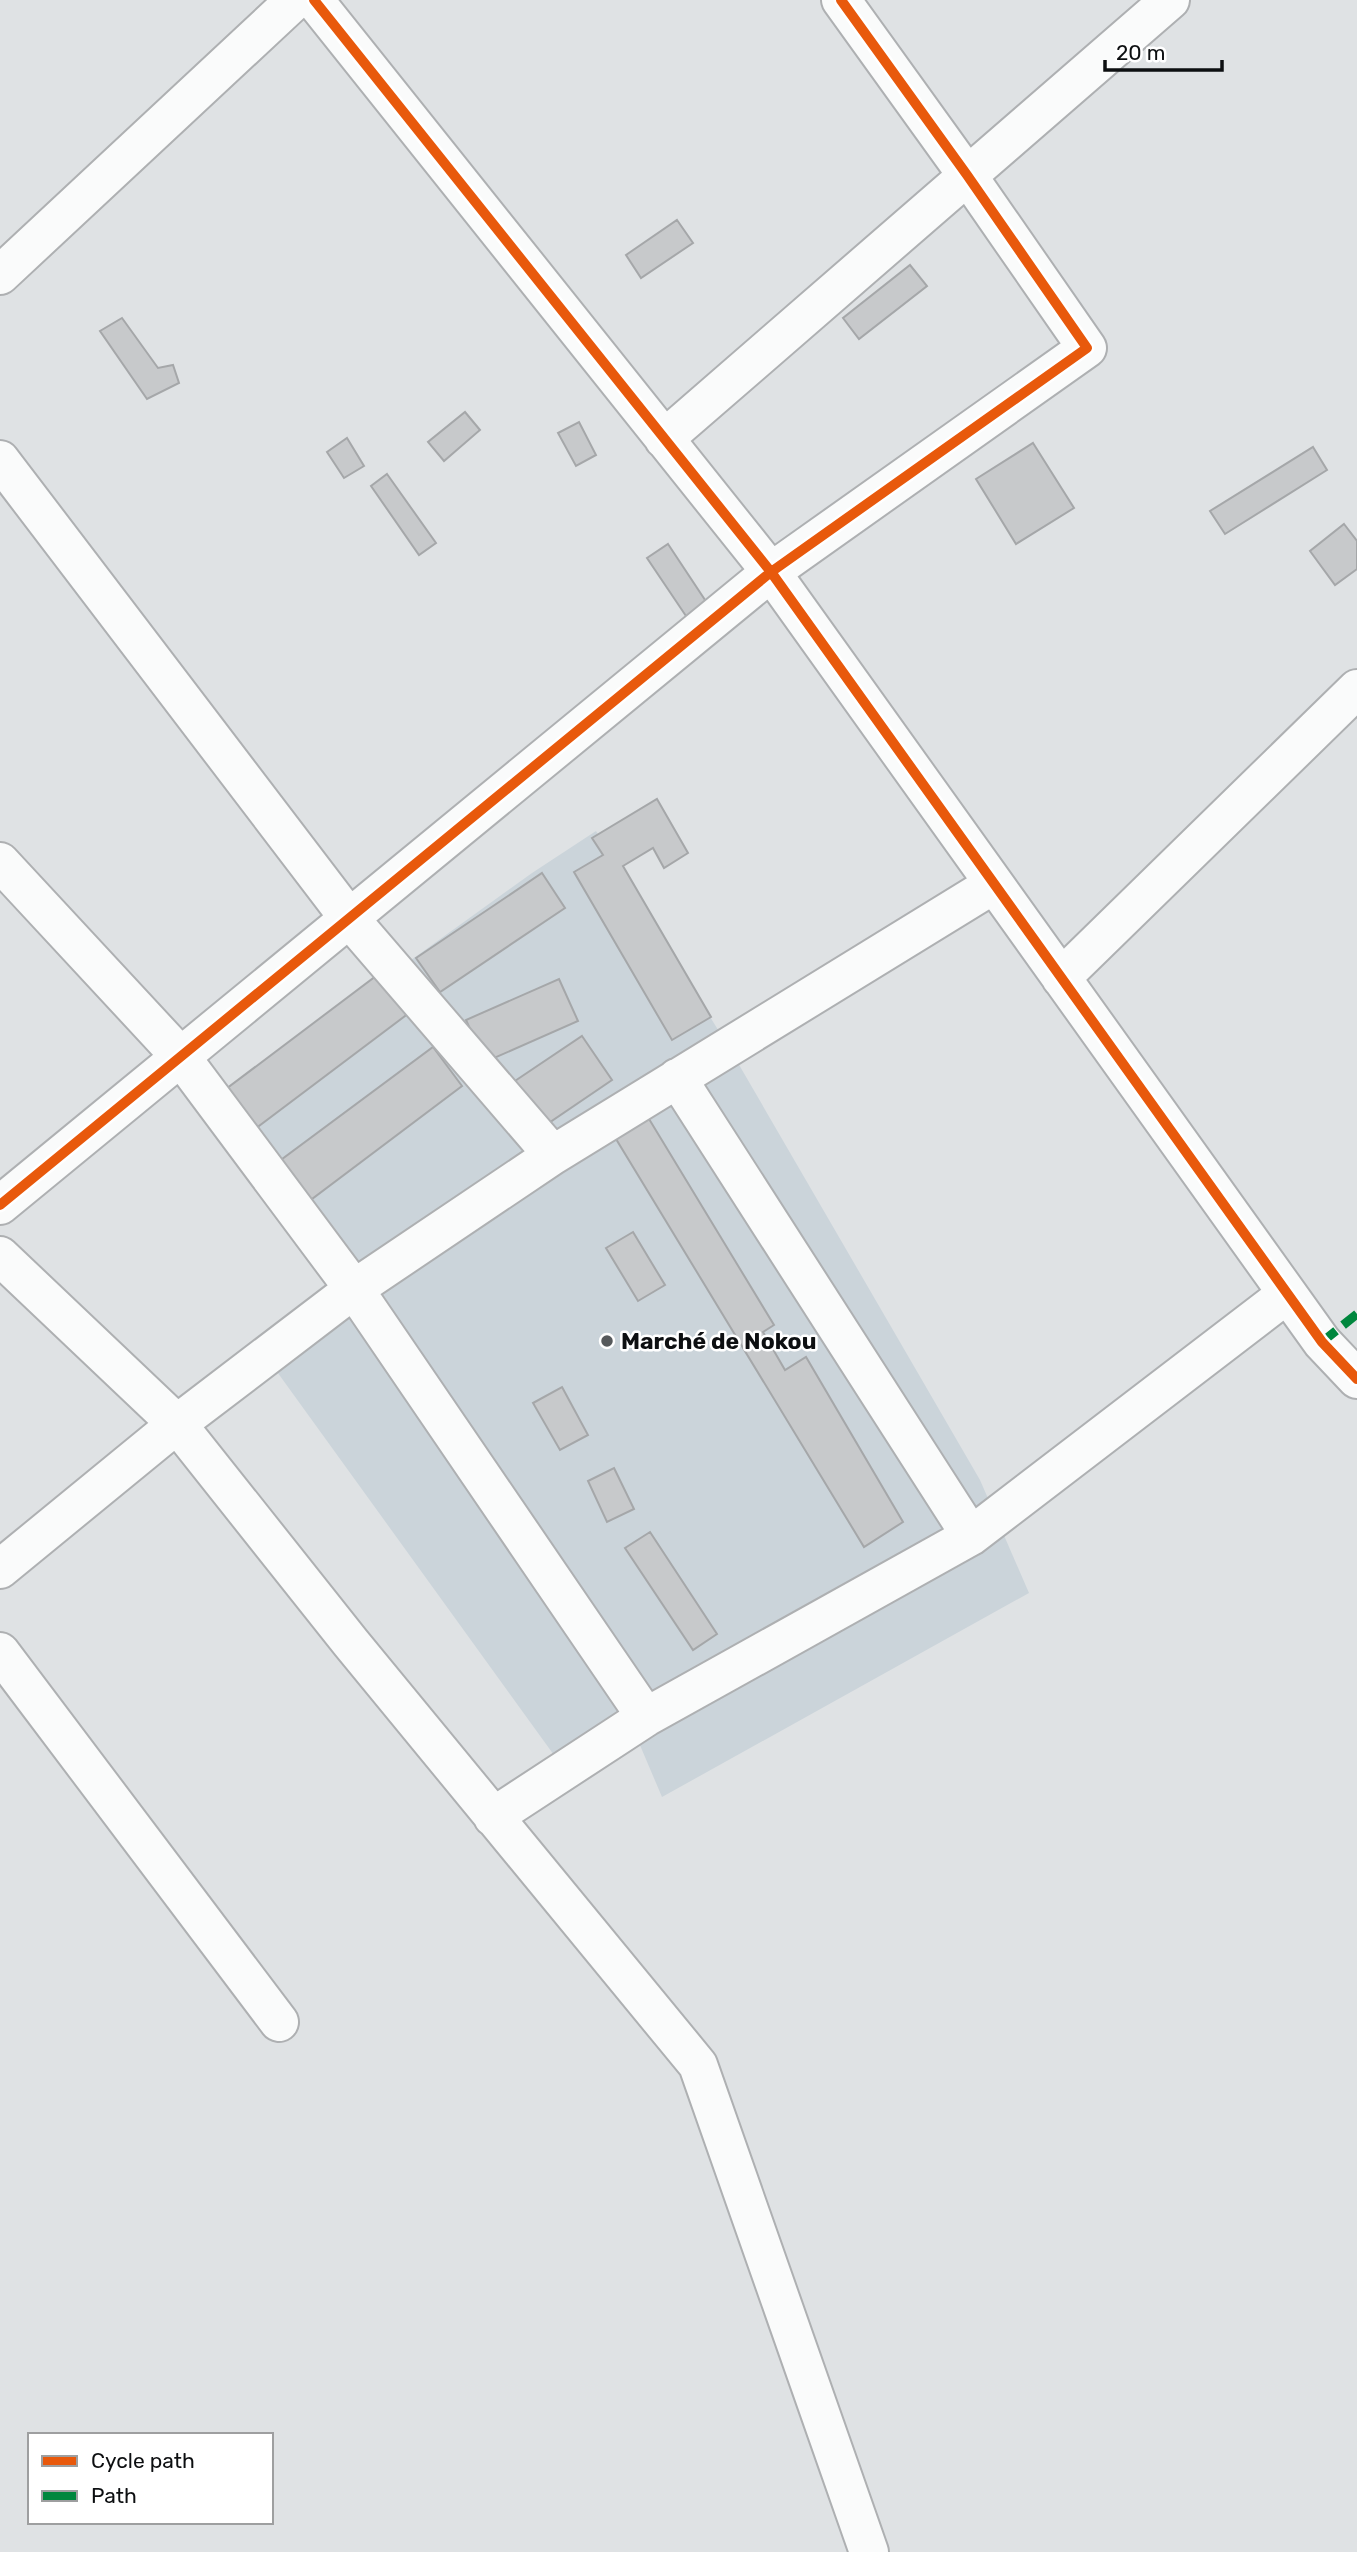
<svg xmlns="http://www.w3.org/2000/svg" width="1357" height="2552" font-family="Rubik,sans-serif">
<style>
.built{fill:#cbd4da}
.building{fill:#c7c9cb;stroke:#a5a7a9;stroke-width:2}
.lines{fill:none;stroke-linecap:round;stroke-linejoin:round}
.street-casing{stroke:#aeb0b2;stroke-width:42}
.street{stroke:#fafbfb;stroke-width:38}
.quiet{stroke:#00873e;stroke-width:9;stroke-dasharray:18 9;stroke-linecap:butt}
.cycleway-casing{stroke:#fff;stroke-width:15}
.cycleway{stroke:#e8590c;stroke-width:10}
.poi-dot{fill:#56595b;stroke:#fff;stroke-width:2.5}
.labels{text-anchor:middle;stroke-width:5;stroke-linejoin:round;paint-order:stroke}
.poi-label{font-size:23px;font-weight:bold;fill:#0d0f11;stroke:#fff;text-anchor:start}
</style>
<rect width="100%" height="100%" fill="#dfe2e4"/>
<path class="built" d="M596 831 731 1051 980 1480 1029 1593 662 1797 628 1717 559 1762 275 1369 357 1312 214 1102 532 873Z"/>
<path class="building" d="M677 220 693 243 641 278 626 255Z
M910 265 927 286 859 339 843 318Z
M122 318 158 368 173 365 179 383 147 399 100 331Z
M465 412 480 430 444 461 428 442Z
M579 422 596 455 576 466 558 433Z
M347 438 364 466 344 478 327 452Z
M1033 443 1074 508 1016 544 976 479Z
M1313 447 1327 470 1225 534 1210 511Z
M387 474 436 543 419 555 371 486Z
M1344 524 1357 541V569L1335 585 1310 551Z
M668 544 709 606 688 619 647 558Z
M657 799 688 853 664 868 653 848 623 866 711 1017 672 1040 574 872 603 855 592 838Z
M542 873 565 908 440 992 416 958Z
M380 973 409 1013 243 1138 214 1098Z
M559 979 578 1021 485 1062 466 1020Z
M582 1036 612 1080 531 1135 500 1091Z
M433 1047 462 1086 292 1214 262 1174Z
M646 1114 774 1325 763 1332 785 1370 806 1357 903 1522 864 1547 613 1134Z
M633 1232 665 1285 638 1301 606 1248Z
M562 1387 588 1435 560 1450 533 1403Z
M614 1468 634 1509 607 1522 588 1481Z
M650 1532 717 1634 693 1650 625 1548Z"/>
<g class="lines">
<defs>
<path id="street" d="M314 0 771 572 1322 1342 1357 1379
M0 275 295 0
M664 439 1170 0
M0 460 349 918 553 1155
M0 862 181 1057 354 1289 646 1717
M1061 978 1357 689
M677 1078 971 1536
M0 1205 771 572 1087 348 967 175 841 0
M0 1256 177 1424 351 1643 698 2065 869 2552
M0 1569 177 1424 354 1289 553 1155 994 884
M0 1652 279 2022
M493 1817 646 1717 971 1536 1287 1294"/>
</defs>
<use href="#street" class="street-casing"/>
<use href="#street" class="street"/>
<path class="quiet" d="M1322 1342 1357 1314"/>
<defs>
<path id="cycleway" d="M314 0 771 572 1322 1342 1357 1379
M0 1205 771 572 1087 348 967 175 841 0"/>
</defs>
<use href="#cycleway" class="cycleway-casing"/>
<use href="#cycleway" class="cycleway"/>
</g>
<circle class="poi-dot" cx="607" cy="1341" r="7"/>
<g class="labels">
<g class="poi-label">
<text x="621" y="1349">Marché de Nokou</text>
</g>
</g>
<rect x="28" y="2433" width="245" height="91" fill="#ffffff" stroke="#9e9fa0" stroke-width="2"/>
<rect x="42" y="2456" width="35" height="10" fill="#e8590c" stroke="#9e9fa0" stroke-width="2"/>
<text x="91" y="2468" font-size="21" fill="#0d0f11">Cycle path</text>
<rect x="42" y="2491" width="35" height="10" fill="#00873e" stroke="#9e9fa0" stroke-width="2"/>
<text x="91" y="2503" font-size="21" fill="#0d0f11">Path</text>
<path d="M1105 60v10h117v-10" fill="none" stroke="#0d0f11" stroke-width="3.5"/>
<text x="1116" y="60" font-size="21" fill="#0d0f11" stroke="#ffffff" stroke-width="5" paint-order="stroke">20 m</text>
</svg>
